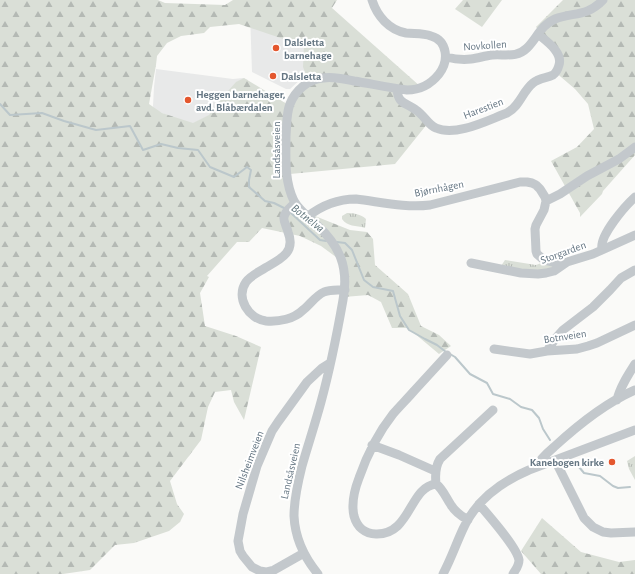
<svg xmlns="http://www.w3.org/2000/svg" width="635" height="574" font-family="'Alegreya Sans',sans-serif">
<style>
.built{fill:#e8e9e9}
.grass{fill:url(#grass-tufts)}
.forest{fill:url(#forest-firs);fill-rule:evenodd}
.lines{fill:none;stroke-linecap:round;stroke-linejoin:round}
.stream{stroke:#bbc7cb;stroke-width:2}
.minor{stroke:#c3c8cc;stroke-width:9}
.poi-dot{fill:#e4572e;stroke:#fff;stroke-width:1.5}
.labels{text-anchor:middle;stroke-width:4;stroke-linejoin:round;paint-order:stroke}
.poi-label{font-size:11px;font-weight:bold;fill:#657683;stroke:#fff;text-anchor:start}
.street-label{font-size:11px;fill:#657683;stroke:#fff}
.water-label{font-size:12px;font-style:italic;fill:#60757c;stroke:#fff}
</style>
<defs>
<pattern id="grass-tufts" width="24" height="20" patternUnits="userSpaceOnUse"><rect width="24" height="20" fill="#dadfd7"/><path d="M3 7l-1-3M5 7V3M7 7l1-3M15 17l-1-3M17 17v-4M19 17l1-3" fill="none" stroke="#b4b9b4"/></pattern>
<pattern id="forest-firs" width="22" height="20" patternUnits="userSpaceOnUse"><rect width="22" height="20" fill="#dadfd7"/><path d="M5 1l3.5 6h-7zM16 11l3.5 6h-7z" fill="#b4b9b4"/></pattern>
</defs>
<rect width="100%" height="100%" fill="#fafaf8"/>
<path class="built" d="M250 13 306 40 308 75 300 80 290 89H286L252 72Z
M156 69 233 79 243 78 248 80 229 139 154 110 153 106 154 87Z"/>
<path class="grass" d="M347 213C353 213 361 214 366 219L365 228C356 225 347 227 342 219V216Z
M505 260 536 265 544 262 560 265 543 272 501 266Z
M635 456V480L629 469 627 461Z"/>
<path class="forest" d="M0 0H158L165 3 225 5 233 0H337L332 8 421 87 392 86 428 123 395 164 290 174 295 203 315 216 350 230 367 232 373 239 375 265 408 294 421 326 439 335 451 346 439 354 408 328H392L381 302 368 295 344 297 340 260 321 246 300 236 262 228 249 242H237L207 276 209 277 200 293 205 326 236 336 261 347 244 420 234 402 231 390 215 392 208 407 201 440 170 481 177 504 184 514 180 522 169 531 134 543 115 545 90 570 63 574H0ZM239 24 304 46 303 67 309 82 287 104 244 78 236 82 221 99 209 115 193 123 162 113 149 104 156 65 157 56 167 43 181 36 204 33 210 27Z
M463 0H502L482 27 455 9Z
M563 0H635V155L603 191 602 194 580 217V213L551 161 577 147 594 129 588 104 575 89 554 71 558 51 536 27Z
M542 518 581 552 619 562 635 560V574H541L521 551Z"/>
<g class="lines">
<path class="stream" d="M0 104 10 115 42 113 64 121 96 130 130 126 143 150 161 144 178 148 198 150 210 167 234 177 247 167 251 170 249 180V187L265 201 274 203 284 208
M290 212 320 240 326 241
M337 242 345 243 352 250 364 280 373 287 393 291 400 316 409 330 425 339 437 345 446 352
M450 354 455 357 470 374 487 383 493 394 510 399 521 407 532 410 539 418 543 429 550 440
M574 464 579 467 584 473 600 476 613 486 618 488 630 487"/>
<path class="minor" d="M446 57C454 59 463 60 471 59 478 58 485 56 492 55 505 54 517 58 527 48 537 38 541 25 555 19 573 12 587 17 603 0
M397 89C398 104 405 102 416 110 424 115 428 125 436 128 456 137 488 120 507 113 520 106 522 92 533 83 539 78 547 78 553 75 557 72 558 69 559 65 563 52 546 41 538 34
M546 201 560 194 587 176 619 159 635 147
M295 203C291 207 285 211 284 217 283 221 287 227 288 232 296 252 281 259 265 268 259 272 250 276 246 282 235 298 249 319 266 321 279 322 294 319 303 310 310 305 315 296 324 292 330 289 338 290 345 290
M307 217C322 205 338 199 356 199 381 202 405 208 430 205L520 182H527L532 183 536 185 540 189 545 197 546 201 544 210 536 225 535 229 536 251 537 254 544 260 556 263 567 262
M602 249C599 236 625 206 635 197
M471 263 521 273 538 274 546 273 554 271 567 262 593 254 635 235
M494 349 530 354 547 351 577 349 588 346 597 343 635 325
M547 351 555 339 563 330 593 307 610 290 621 278 635 270
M447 355C436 367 425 379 414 391 407 399 400 406 393 414 378 433 367 455 359 478 354 491 351 503 354 516 357 527 365 534 376 534 411 535 409 487 436 484 443 489 446 498 451 505 455 512 461 516 468 520
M617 400C620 387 628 375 635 364
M372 445 399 455 435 471
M555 460 584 518 593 527 603 532 611 533 635 532
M536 467C540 459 547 453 554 447 578 425 605 403 635 390
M436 484C435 475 435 467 440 459L493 410
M479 504C488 515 517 547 519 560 519 566 516 569 513 574
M304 553 274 570 266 572 260 571 252 567 243 556 240 551 238 541 243 514 257 466 272 431 278 422 307 382 322 368 330 363
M318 574C304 557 295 538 294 516 294 499 298 482 302 466 308 445 315 424 321 402 330 369 337 334 343 300 349 267 340 246 316 224 308 217 299 210 294 201 284 181 286 157 286 136 287 125 286 114 290 104 295 91 308 79 323 78 333 76 344 79 354 81 372 84 390 88 407 90 421 90 431 84 439 74 449 61 448 41 431 36 423 33 414 34 406 33 389 30 377 16 372 0
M443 574C451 559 456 544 463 529 476 500 501 482 529 470L635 430"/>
</g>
<g class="poi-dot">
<circle cx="276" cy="48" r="4"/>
<circle cx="273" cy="76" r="4"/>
<circle cx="188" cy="100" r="4"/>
<circle cx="612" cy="462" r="4"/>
</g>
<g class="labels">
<g class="poi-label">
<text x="284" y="46">Dalsletta<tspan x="284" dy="13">barnehage</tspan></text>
<text x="281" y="80">Dalsletta</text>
<text x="196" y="98">Heggen barnehager,<tspan x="196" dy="13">avd. Blåbærdalen</tspan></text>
<text x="604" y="466" text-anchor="end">Kanebogen kirke</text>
</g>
<g class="street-label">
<text transform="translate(485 45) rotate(-4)" y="4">Novkollen</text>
<text transform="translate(483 108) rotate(-21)" y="4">Harestien</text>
<text transform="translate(276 150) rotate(-90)" y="4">Landsåsveien</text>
<text transform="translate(439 188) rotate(-11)" y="4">Bjørnhågen</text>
<text transform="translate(563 252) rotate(-20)" y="4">Storgarden</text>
<text transform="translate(565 336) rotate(-9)" y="4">Botnveien</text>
<text transform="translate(249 460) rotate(-69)" y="4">Nilsheimveien</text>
<text transform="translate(290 471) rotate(-77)" y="4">Landsåsveien</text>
</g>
<g class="water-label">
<text transform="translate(308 218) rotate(38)" y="4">Botnelva</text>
</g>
</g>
</svg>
